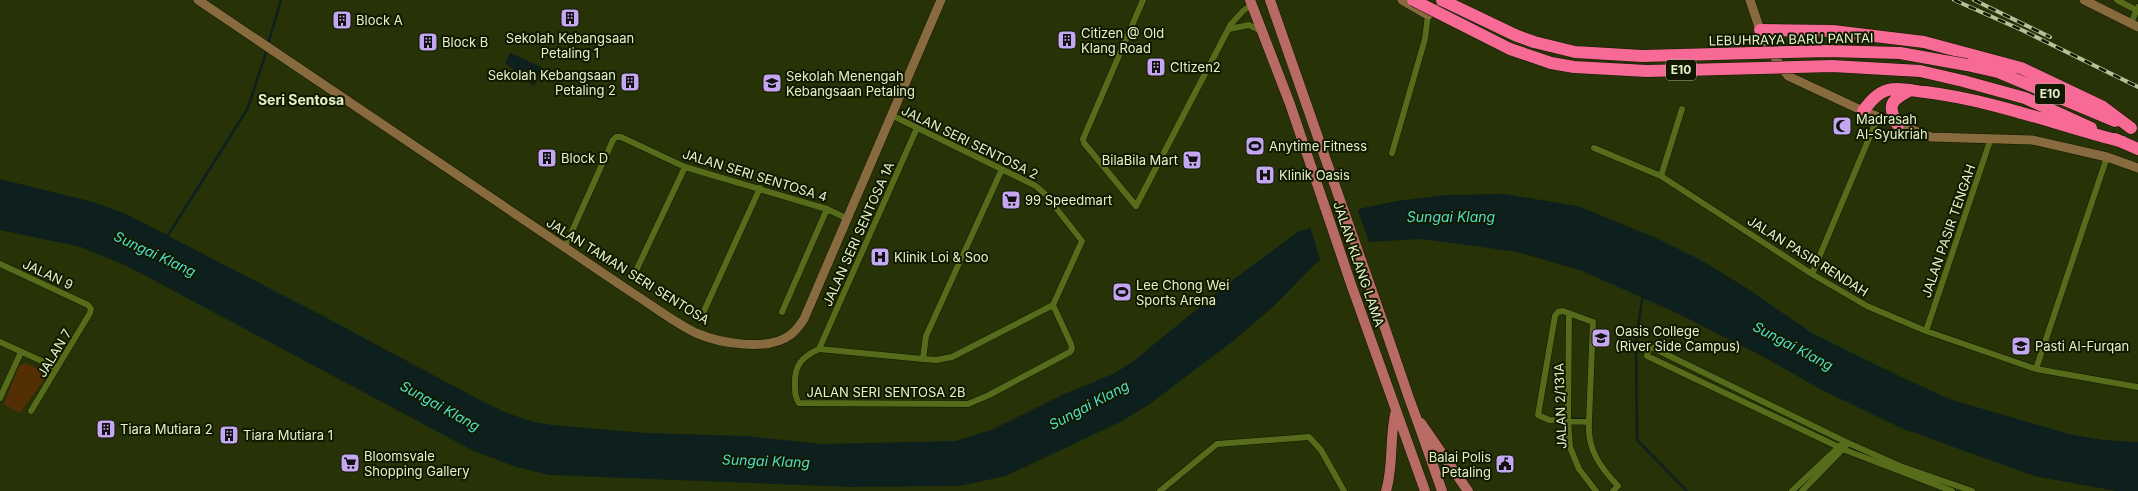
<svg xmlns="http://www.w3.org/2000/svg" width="2138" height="491" font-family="Inter,sans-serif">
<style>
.green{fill:#542f05}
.water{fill:#0e201d}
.pier{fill:#273207}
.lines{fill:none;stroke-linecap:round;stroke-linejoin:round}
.stream{stroke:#0e201d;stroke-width:2.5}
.street-casing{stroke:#121802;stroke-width:7}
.secondary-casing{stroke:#121802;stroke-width:10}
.primary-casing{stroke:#121802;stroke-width:11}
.highway-casing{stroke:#121802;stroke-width:13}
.street{stroke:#576c1a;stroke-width:6}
.secondary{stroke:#876b3f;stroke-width:9}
.primary{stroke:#b76b64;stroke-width:10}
.highway{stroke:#f76a96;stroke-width:12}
.rail-casing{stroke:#b4c199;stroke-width:4}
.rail{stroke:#111900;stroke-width:2.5;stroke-dasharray:8;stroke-linecap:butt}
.highway-bridge-casing{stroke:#121802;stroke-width:13;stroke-linecap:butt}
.highway-bridge{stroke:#f76a96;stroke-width:12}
.labels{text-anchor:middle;stroke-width:4;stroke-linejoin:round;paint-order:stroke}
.shield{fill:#111900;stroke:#a5b18d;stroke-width:1}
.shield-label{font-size:12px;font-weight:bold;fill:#e4f2ca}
.poi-label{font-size:13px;fill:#e4f2ca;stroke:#111900;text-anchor:start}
.street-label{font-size:13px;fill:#e4f2ca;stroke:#111900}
.neighbourhood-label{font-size:14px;font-weight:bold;fill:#e4f2ca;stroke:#111900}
.water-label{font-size:14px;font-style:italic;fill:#51dfcc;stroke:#111900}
</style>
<rect width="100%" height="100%" fill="#273207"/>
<path class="green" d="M25 363 43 371 44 380 20 413 4 404 19 366Z"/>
<path class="water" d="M510 53 542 67 534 86 505 63Z
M0 179 93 202 126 214 323 316 480 400 507 413 534 422 552 425 646 433 746 436 822 444 955 441 991 430 1064 394 1113 374 1131 363 1234 279 1298 232 1363 208 1397 201 1446 195 1504 194 1578 206 1656 238 1699 259 1745 287 1812 333 1903 378 1952 400 2073 435 2104 440 2138 442V491H2116L2034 476 1901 428 1820 389 1769 360 1679 314 1582 271 1518 252 1422 239 1369 242 1326 257 1315 264 1276 304 1233 341 1147 406 1120 422 1006 476 959 486 850 487 549 475 513 466 472 450 129 267 81 247 0 230Z"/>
<path class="pier" d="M1357 209 1370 244 1347 251 1321 262 1310 227Z"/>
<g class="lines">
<path class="stream" d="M268 44 281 0
M167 237 248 108 267 49
M1643 294 1636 340 1637 440 1687 491"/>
<defs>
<path id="street" d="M1143 0 1083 139 1084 143 1136 206 1231 24 1244 10 1252 5
M2117 0 2138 11
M2131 23 2138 7
M1229 29 1249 25 1261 31
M1594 148 1661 176 1812 274 1867 306 1926 331 2036 369 2138 387
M1392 153 1425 39 1428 15
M1661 176 1682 109
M564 249 613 140 616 137H621L685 167 827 209 846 218
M0 264 88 305 91 309 90 313 31 411
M1812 274 1878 117
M634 275 685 167
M704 311 760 188
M782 312 827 209
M1569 313 1568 420 1570 447 1579 469 1596 491
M1926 331 1991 138
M0 342 57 368
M819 349 923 359 936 360 952 357 1053 305 1082 241 1045 194 1036 186 891 115
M819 349C802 357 794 365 795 385 795 392 795 397 799 403L968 404 989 395 1070 352 1072 349 1071 344 1053 305
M819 349 917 128
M923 359 926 336 1002 169
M2036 369 2107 157
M0 398 21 352
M1589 422 1549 420 1538 415 1555 316 1558 312 1563 311 1593 322 1589 422C1587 449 1600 467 1618 486L1613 491
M1160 491 1217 444 1309 437 1321 450 1344 491
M1792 491 1841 445
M1802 491 1845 447
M1952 491 1845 450 1647 356 1649 346 1846 442 1900 466 1972 491"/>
<path id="secondary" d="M198 0 631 292C652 305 673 322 696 333 719 343 768 352 790 335 796 331 800 325 804 319L941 0
M1402 0 1428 15 1438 8
M1750 0 1760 30 1773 55 1788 76 1863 111 1931 137 2032 140 2107 157 2138 168
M2084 0 2138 27"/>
<path id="primary" d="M1250 0 1290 104 1352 287 1425 491
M1270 0C1285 42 1299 84 1314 126 1346 216 1378 307 1409 398L1421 431 1416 417
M1421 423 1468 491
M1420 428 1442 491
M1386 491C1394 465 1389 436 1396 410"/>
<path id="highway" d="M1760 30 1833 31 1924 42 2021 68 2103 107 2131 128
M1967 65 1998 72 2115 121
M1963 81 2025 98 2091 128
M1863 111C1870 102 1877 93 1888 90 1899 87 1913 91 1925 92 1992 100 2057 125 2123 142
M1898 125C1886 105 1891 100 1911 90
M2115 139 2138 149"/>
</defs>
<use href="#street" class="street-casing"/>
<use href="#secondary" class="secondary-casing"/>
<use href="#primary" class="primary-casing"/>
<use href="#highway" class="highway-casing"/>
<use href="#street" class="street"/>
<use href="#secondary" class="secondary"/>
<use href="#primary" class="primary"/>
<use href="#highway" class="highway"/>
<defs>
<path id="rail" d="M1954 0 2024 31 2138 87
M1974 0 2050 37"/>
</defs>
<use href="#rail" class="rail-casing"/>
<use href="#rail" class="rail"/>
<defs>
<path id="highway-bridge" d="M1413 0 1510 49 1551 63 1574 67 1647 71 1832 66 1920 71 1963 81
M1442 0 1515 35 1534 42 1575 52 1642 56 1828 51 1900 53 1967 65"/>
</defs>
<use href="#highway-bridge" class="highway-bridge-casing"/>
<use href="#highway-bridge" class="highway-bridge"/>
</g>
<defs>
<symbol id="building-square" viewBox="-11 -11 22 22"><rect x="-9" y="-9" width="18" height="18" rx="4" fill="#c5a6f0" stroke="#111900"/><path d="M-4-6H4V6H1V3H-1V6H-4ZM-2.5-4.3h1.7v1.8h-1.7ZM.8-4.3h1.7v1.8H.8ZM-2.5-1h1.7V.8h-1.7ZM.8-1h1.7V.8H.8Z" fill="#111"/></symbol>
<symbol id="school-square" viewBox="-11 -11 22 22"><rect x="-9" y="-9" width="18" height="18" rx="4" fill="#c5a6f0" stroke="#111900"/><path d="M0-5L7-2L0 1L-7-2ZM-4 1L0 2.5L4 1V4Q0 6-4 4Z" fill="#111"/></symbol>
<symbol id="mosque-square" viewBox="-11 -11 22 22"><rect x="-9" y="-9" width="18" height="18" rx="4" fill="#c5a6f0" stroke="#111900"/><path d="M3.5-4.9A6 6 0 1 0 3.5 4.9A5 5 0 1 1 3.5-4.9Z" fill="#111"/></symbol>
<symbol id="stadium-square" viewBox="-11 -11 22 22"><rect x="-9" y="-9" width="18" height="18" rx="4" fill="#c5a6f0" stroke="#111900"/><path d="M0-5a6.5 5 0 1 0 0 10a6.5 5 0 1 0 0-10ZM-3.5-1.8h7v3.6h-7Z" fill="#111"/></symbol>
<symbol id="supermarket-square" viewBox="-11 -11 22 22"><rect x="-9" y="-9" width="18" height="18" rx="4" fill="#c5a6f0" stroke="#111900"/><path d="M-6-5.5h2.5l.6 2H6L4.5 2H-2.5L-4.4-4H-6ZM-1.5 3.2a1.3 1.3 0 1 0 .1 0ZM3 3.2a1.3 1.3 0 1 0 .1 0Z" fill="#111"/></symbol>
<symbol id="hospital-square" viewBox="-11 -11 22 22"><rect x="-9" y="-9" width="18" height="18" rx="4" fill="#c5a6f0" stroke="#111900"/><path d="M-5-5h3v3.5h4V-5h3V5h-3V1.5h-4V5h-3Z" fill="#111"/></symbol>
<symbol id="university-square" viewBox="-11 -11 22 22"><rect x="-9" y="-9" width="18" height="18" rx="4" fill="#c5a6f0" stroke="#111900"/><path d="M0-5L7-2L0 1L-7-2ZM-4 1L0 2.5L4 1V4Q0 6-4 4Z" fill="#111"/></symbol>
<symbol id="civic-square" viewBox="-11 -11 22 22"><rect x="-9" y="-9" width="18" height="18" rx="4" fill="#c5a6f0" stroke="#111900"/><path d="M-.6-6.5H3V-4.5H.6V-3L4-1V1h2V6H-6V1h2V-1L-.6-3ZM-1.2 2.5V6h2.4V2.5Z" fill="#111"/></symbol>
</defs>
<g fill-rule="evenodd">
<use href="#building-square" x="559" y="7" width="22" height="22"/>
<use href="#building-square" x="331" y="9" width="22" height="22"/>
<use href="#building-square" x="1056" y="29" width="22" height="22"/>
<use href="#building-square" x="417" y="31" width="22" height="22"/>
<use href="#building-square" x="1145" y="56" width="22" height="22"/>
<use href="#building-square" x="619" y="71" width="22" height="22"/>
<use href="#school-square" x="761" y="72" width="22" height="22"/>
<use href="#mosque-square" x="1831" y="115" width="22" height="22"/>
<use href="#stadium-square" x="1244" y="135" width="22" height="22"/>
<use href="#building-square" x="536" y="147" width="22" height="22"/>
<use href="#supermarket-square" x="1181" y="149" width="22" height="22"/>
<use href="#hospital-square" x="1254" y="164" width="22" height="22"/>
<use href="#supermarket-square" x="1000" y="189" width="22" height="22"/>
<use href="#hospital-square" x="869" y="246" width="22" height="22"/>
<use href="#stadium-square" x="1111" y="281" width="22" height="22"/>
<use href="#university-square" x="1590" y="327" width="22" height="22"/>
<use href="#school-square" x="2010" y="335" width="22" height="22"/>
<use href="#building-square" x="95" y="418" width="22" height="22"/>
<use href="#building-square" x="218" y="424" width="22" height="22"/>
<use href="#supermarket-square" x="339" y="452" width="22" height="22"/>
<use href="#civic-square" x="1494" y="453" width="22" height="22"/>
</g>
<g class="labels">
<g class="shield">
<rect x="1666" y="60" width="30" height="20" rx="3"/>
<rect x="2035" y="84" width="30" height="20" rx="3"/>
</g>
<g class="shield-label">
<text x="1681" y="74">E10</text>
<text x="2050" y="98">E10</text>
</g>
<g class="poi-label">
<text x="356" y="25">Block A</text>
<text x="1081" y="38">Citizen @ Old<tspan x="1081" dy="15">Klang Road</tspan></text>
<text x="570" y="43" text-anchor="middle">Sekolah Kebangsaan<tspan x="570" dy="15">Petaling 1</tspan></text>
<text x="442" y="47">Block B</text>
<text x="1170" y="72">CItizen2</text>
<text x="616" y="80" text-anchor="end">Sekolah Kebangsaan<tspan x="616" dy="15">Petaling 2</tspan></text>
<text x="786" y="81">Sekolah Menengah<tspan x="786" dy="15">Kebangsaan Petaling</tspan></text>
<text x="1856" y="124">Madrasah<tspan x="1856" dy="15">Al-Syukriah</tspan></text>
<text x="1269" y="151">Anytime Fitness</text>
<text x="561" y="163">Block D</text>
<text x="1178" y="165" text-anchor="end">BilaBila Mart</text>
<text x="1279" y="180">Klinik Oasis</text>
<text x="1025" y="205">99 Speedmart</text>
<text x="894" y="262">Klinik Loi &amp; Soo</text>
<text x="1136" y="290">Lee Chong Wei<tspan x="1136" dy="15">Sports Arena</tspan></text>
<text x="1615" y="336">Oasis College<tspan x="1615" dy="15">(River Side Campus)</tspan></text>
<text x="2035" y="351">Pasti Al-Furqan</text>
<text x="120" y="434">Tiara Mutiara 2</text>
<text x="243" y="440">Tiara Mutiara 1</text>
<text x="364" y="461">Bloomsvale<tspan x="364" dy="15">Shopping Gallery</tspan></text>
<text x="1491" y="462" text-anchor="end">Balai Polis<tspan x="1491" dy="15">Petaling</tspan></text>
</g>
<g class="street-label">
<text transform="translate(1791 39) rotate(-1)" y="5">LEBUHRAYA BARU PANTAI</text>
<text transform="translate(970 142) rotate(26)" y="5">JALAN SERI SENTOSA 2</text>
<text transform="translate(755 175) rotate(17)" y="5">JALAN SERI SENTOSA 4</text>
<text transform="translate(1948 231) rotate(-71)" y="5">JALAN PASIR TENGAH</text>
<text transform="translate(858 234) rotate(-66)" y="5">JALAN SERI SENTOSA 1A</text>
<text transform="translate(1808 256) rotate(32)" y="5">JALAN PASIR RENDAH</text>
<text transform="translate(1359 264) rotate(71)" y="5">JALAN KLANG LAMA</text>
<text transform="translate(628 271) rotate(32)" y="5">JALAN TAMAN SERI SENTOSA</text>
<text transform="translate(48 274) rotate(25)" y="5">JALAN 9</text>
<text transform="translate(54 353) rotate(-59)" y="5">JALAN 7</text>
<text x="886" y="397">JALAN SERI SENTOSA 2B</text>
<text transform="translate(1560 406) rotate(-92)" y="5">JALAN 2/131A</text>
</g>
<g class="neighbourhood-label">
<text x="301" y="105">Seri Sentosa</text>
</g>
<g class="water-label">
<text x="1451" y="222">Sungai Klang</text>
<text transform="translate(155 254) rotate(25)" y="5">Sungai Klang</text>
<text transform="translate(1793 346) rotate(28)" y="5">Sungai Klang</text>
<text transform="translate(1089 405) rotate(-28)" y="5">Sungai Klang</text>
<text transform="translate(440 406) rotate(29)" y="5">Sungai Klang</text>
<text transform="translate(766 461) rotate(2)" y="5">Sungai Klang</text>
</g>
</g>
</svg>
